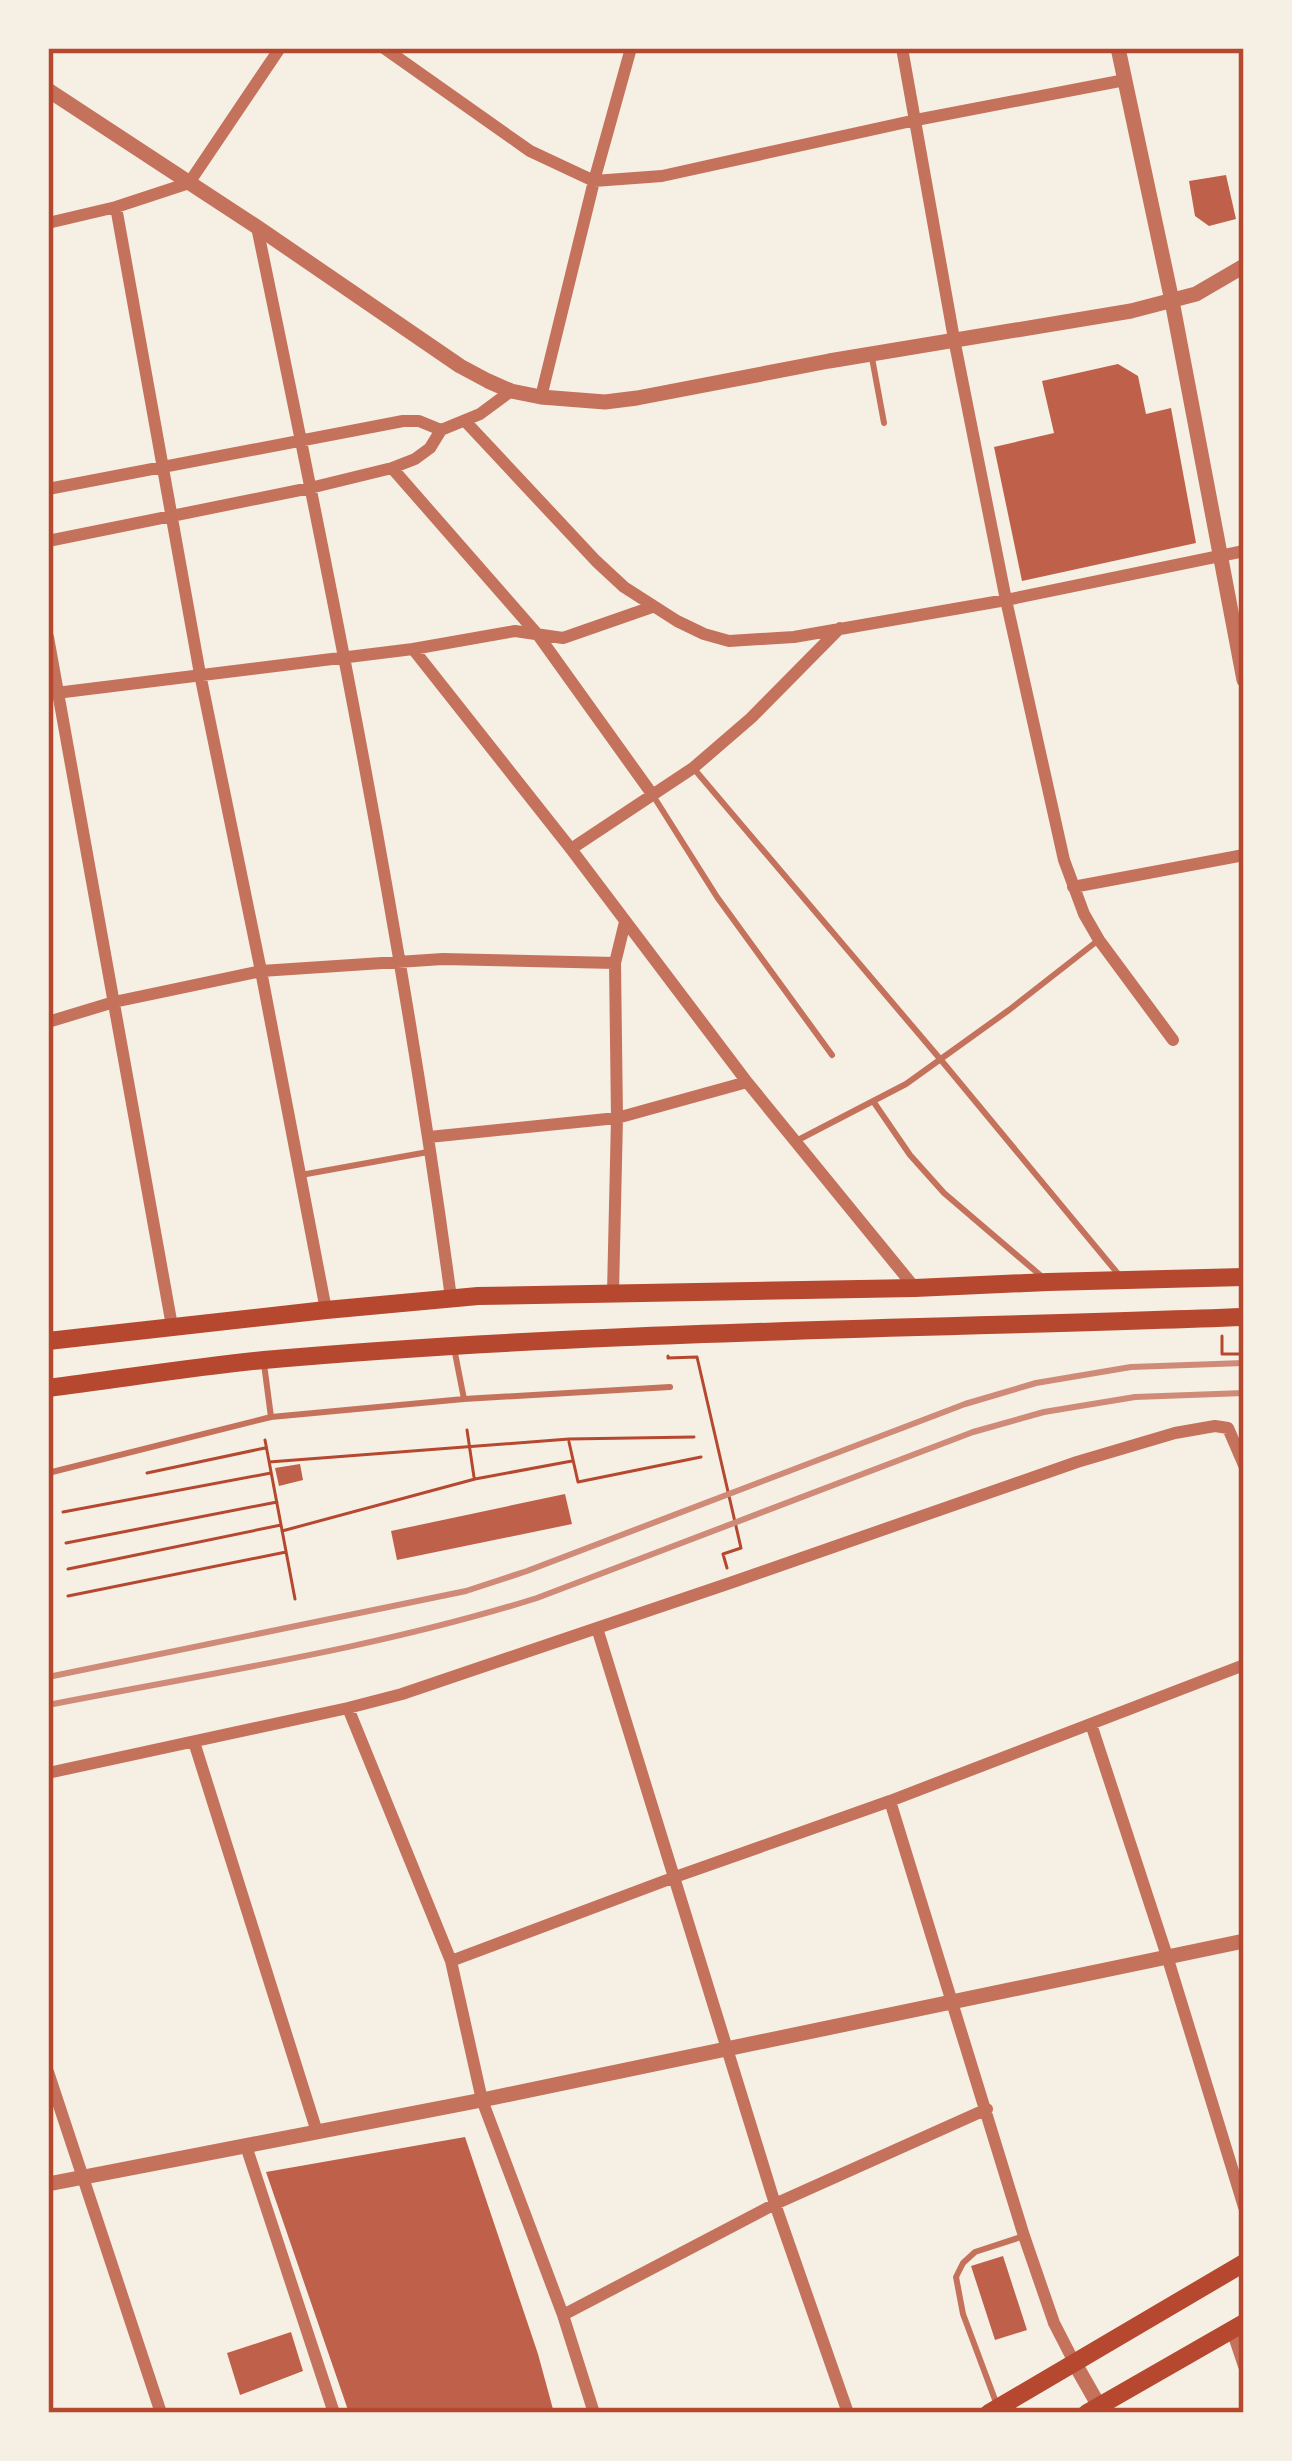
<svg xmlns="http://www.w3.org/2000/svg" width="1292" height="2461" font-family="'Golos Text',sans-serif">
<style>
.building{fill:#bf614a}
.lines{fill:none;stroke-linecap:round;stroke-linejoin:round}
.path{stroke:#b5482f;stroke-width:3}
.service{stroke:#c5725c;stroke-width:6}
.minor{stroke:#c5725c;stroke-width:12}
.tertiary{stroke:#c5725c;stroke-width:15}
.primary{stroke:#b5482f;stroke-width:18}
.rail{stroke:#cf8b77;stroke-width:6}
.neatline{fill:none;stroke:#b5482f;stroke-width:4.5}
</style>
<rect width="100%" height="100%" fill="#f6efe4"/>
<path class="building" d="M1226 175 1236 219 1209 226 1195 216 1189 181Z
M1118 364 1138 376 1146 414 1171 408 1196 543 1022 581 994 447 1054 433 1042 381Z
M300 1464 303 1480 279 1486 275 1468Z
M565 1494 572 1524 397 1560 391 1531Z
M465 2137 538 2354 554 2413H349L266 2172Z
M1003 2256 1027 2330 995 2340 971 2266Z
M291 2332 303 2371 240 2395 227 2353Z"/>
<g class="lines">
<path class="path" d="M1222 1336V1354H1244
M1242 1353V1337
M668 1356V1358L697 1357 741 1548 723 1554 727 1568
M467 1430 474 1477
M265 1440 295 1599
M569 1442 578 1482 701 1457
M269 1462 569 1439 694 1437
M147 1473 265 1448
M63 1512 271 1473
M282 1531 475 1479 572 1461
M66 1543 277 1502
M68 1569 281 1525
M68 1596 286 1552"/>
<path class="service" d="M872 358 884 423
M695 770 941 1060 1119 1275
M654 797 717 897 832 1055
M873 1101 910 1155 944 1193 1040 1275
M798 1140 906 1084 1009 1010 1096 942
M301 1175 428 1152
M264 1364 271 1417 464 1399 454 1348
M464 1399 670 1387
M48 1473 271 1417
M997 2405 963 2314 956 2277 963 2263 975 2252 1021 2237"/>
<path class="minor" d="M384 48 530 151 594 181 662 176 916 120 1125 80
M902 48 954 339 1006 600 1064 860 1084 914 1099 940 1173 1040
M116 207 200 674 261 971 326 1310
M48 223 116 207 189 183 280 48
M257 227C331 583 403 938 451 1298
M541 397 594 181 631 48
M465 421 596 561 624 587 677 621 704 634 729 641 794 637 1006 600 1244 551
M392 468 538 635 652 794
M48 489 403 421H419L441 430
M48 541 310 488 392 468 415 459 430 448 441 430 480 414 511 391
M48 637 172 1326
M413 649 571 849 747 1082 915 1288
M48 694 413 649 515 631 563 638 652 607
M571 849 693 768 751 718 840 628
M1073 887 1244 855
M48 1022 114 1002 261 971 443 959 615 963
M429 1137 617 1118 747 1082
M613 1293 617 1118 615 963 625 922
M597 1628 775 2204 848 2413
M348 1708 451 1961 482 2100 563 2315 594 2413
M1091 1724 1167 1956 1244 2207
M194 1742 317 2132
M48 1773 348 1708 402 1694 730 1583 1077 1462 1175 1433 1215 1426 1228 1428 1244 1465
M890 1801 1024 2236 1054 2323 1074 2362
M451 1961 675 1877 890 1801 1244 1665
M48 2072 161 2413
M246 2146 334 2413
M563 2315 775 2204 987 2109
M1232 2330 1244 2366"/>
<path class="tertiary" d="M1118 48 1172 301 1244 680
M48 90 257 227 460 366 488 381 511 391 541 397 605 402 637 398 829 361 1131 311 1196 294 1244 266
M48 2184 482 2100 1244 1941
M1074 2362 1103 2413"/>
<path class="primary" d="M48 1341 326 1310 478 1296 915 1288 1048 1282 1244 1277
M48 1388C120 1379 192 1367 264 1360 590 1331 918 1329 1244 1317
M989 2413 1244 2263
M1087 2413 1244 2323"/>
<path class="rail" d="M48 1677 466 1591 527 1571 965 1404 1036 1383 1131 1367 1244 1363
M48 1705C211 1673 378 1648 537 1598L973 1432 1044 1412 1135 1397 1244 1393"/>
</g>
<rect width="1292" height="2461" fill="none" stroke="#f6efe4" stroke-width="102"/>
<rect x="51" y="51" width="1190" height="2359" class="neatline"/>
</svg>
